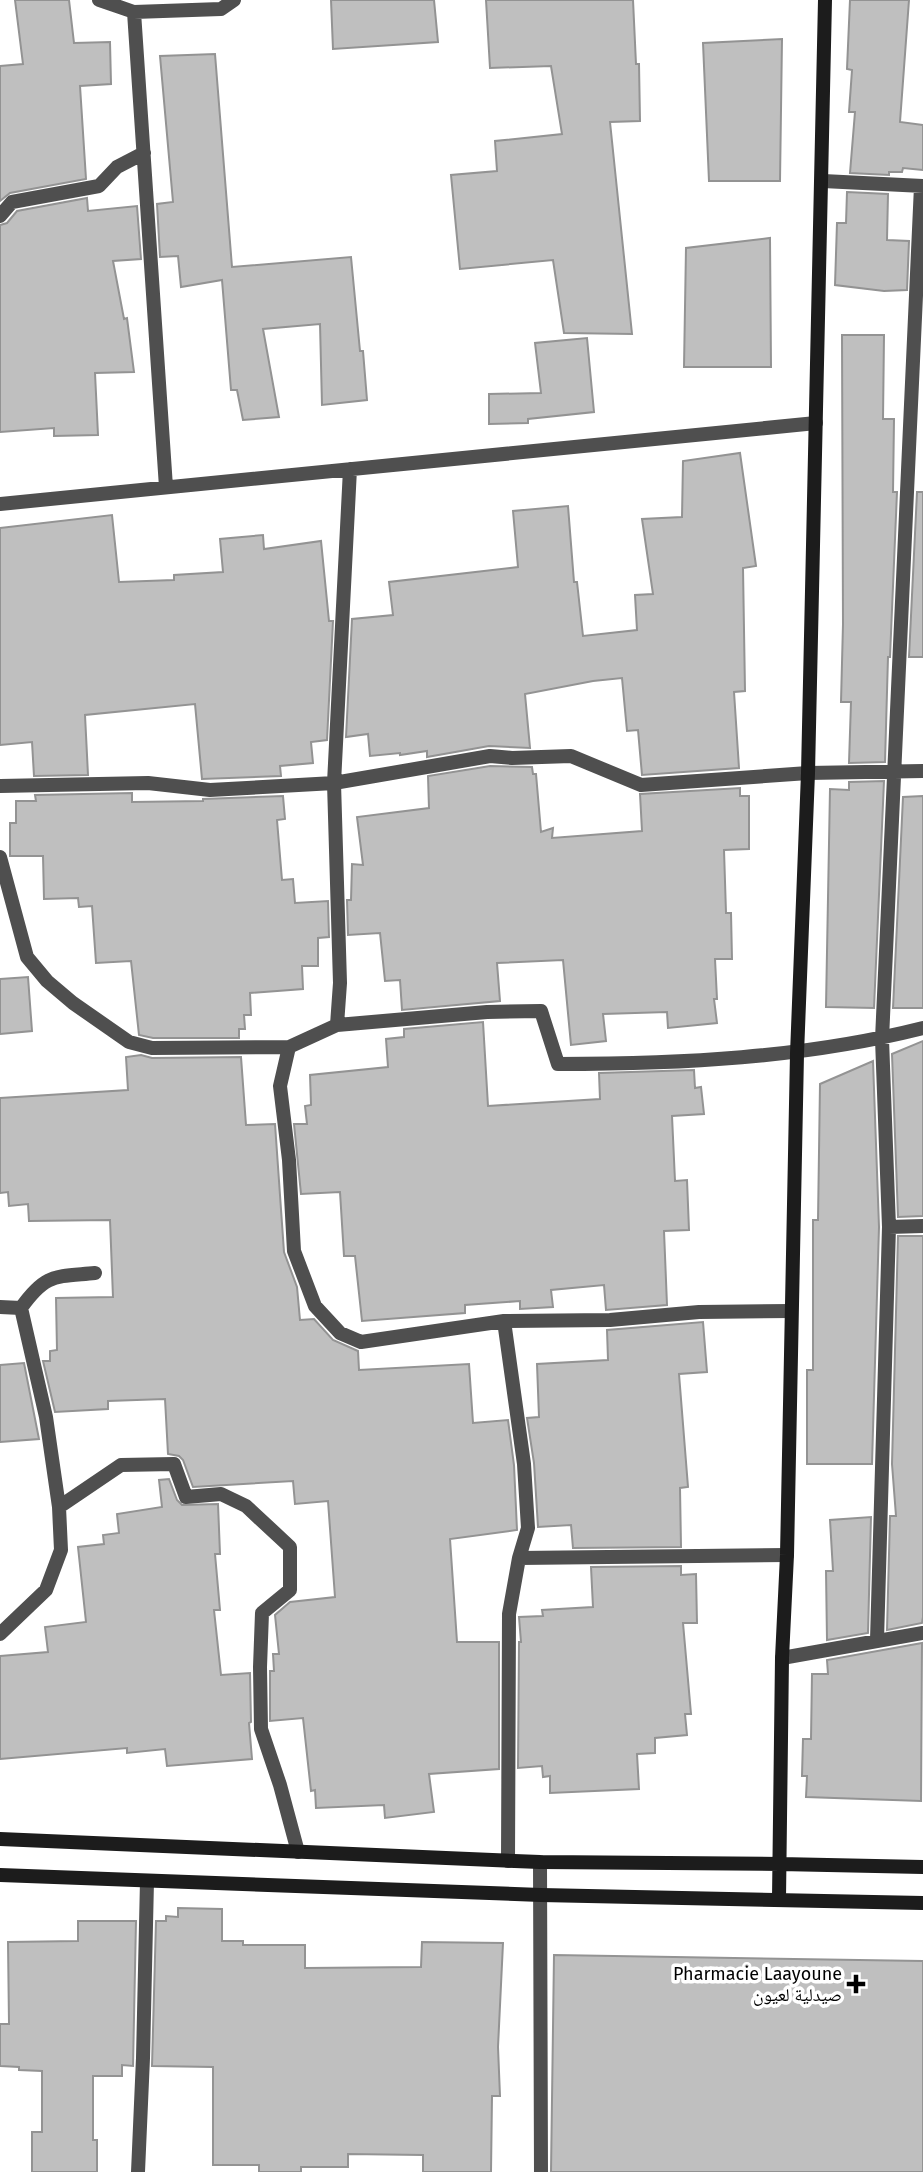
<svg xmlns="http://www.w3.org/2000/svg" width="923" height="2172" font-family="'Fira Sans','Noto Naskh Arabic',sans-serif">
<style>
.building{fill:#bfbfbf;stroke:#939393;stroke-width:2}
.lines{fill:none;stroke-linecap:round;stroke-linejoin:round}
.street{stroke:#4f4f4f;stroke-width:14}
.secondary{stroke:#1c1c1c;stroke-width:14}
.poi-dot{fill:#000;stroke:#fff;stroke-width:2.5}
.labels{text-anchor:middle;stroke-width:7;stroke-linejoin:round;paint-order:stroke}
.poi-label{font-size:18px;fill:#000;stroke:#fff;text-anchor:end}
</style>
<rect width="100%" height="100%" fill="#fff"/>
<path class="building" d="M15 0H69L74 43 110 42 111 84 80 86 86 179 10 193 0 201V66L23 64Z
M331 0H434L438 42 333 49Z
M486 0H633L636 64H639L640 121 610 122 632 334 564 333 553 260 460 269 451 175 497 171 495 141 562 134 551 66 490 68Z
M850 0H909L900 122 923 125V170L903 168 902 172H889V175L850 173 855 112H849L852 70 847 69Z
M782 39 780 181H709L703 43Z
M215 54 232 267 351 257 360 351H363L367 400 322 405 320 324 263 329 279 417 243 420 237 390H231L222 280 181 287 178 256 160 257 157 204 173 202 160 56Z
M847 192 888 194 887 240 909 241 907 290 884 291 835 285 837 223H846Z
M87 198 88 211 137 206 141 259 113 261 124 319 127 318 134 372 95 373 98 435 54 436V428L0 432V225L7 223 17 211Z
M770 238 771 367H684L686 248Z
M842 335H884L883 419H894L893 492H897L890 657H888L885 762 849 763 851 702H841L843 624Z
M587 338 594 412 528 419V423L489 424V394L541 393 535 343Z
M740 453 756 566 743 568 745 691 734 692 739 768 642 775 638 730 627 731 622 678 593 681 525 694 530 748 489 746 427 757V751L400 755V753L370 756 368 734 346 737 352 619 393 615 389 582 518 567 513 511 568 506 574 582H577L583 636 637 630 635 595 653 594 642 519 682 517 683 461Z
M917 492H923V657H909Z
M112 515 119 582 174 580V575L223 572 220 539 263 535 264 549 321 541 329 621H333L327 740 311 742 313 763 280 766 281 776 202 779 195 704 85 715 88 775 34 776 32 742 0 745V528Z
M490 766 532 767 533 774H536L541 832 553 828 552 838 642 831 640 794 740 788V796H749V849L724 850 726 913H731L732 959H715L717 999H714L717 1023 668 1028 667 1012 603 1014 606 1041 571 1045 563 960 497 963 500 1001 402 1010 400 980 385 981 380 933 348 935 347 900H351L352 864 363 865 357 817 429 808 428 776Z
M884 781 874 1008 826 1007 830 789 849 790V782Z
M132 793V802L203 801V799L283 796 285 819 277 820 282 880 293 879 295 903 328 901 329 937 318 938V966H302L303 989 250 993 251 1015H244L245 1029H239V1038H153L139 1035 131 961 96 963 92 906 79 907 78 898 44 899 43 856H10V823H16V801H36L35 795Z
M923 796V1008H893L903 797Z
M28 977 32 1031 0 1034V979Z
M483 1022 488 1106 600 1099 599 1073 694 1070 695 1088 701 1087 704 1114 672 1116 675 1181 687 1180 689 1230 664 1231 667 1305 606 1310 604 1285 551 1290 553 1307 520 1309V1301L465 1305V1313L362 1321 355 1256H344L340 1192 301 1194 294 1124H307L305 1106 311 1105 310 1075 388 1067 386 1039 404 1037V1029Z
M923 1041V1216L898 1217 892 1054Z
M141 1055 152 1058 241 1057 246 1125 275 1124 284 1252 297 1287 300 1320 314 1319 333 1340 358 1351 359 1370 469 1364 473 1423 508 1420 514 1465 517 1530 450 1539 457 1642H499V1769L429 1774 434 1812 385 1818 384 1805 316 1808 315 1790 311 1791 303 1718 270 1721V1671H274L273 1654H279L275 1615 290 1602 335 1597 328 1501 295 1504 293 1481 193 1487 183 1460 179 1456 168 1454 165 1399 108 1401V1409L55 1412 43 1361H50V1351L57 1350 56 1298 113 1297 110 1220 29 1221 28 1204 9 1206 8 1192 0 1193V1098L128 1090 126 1057Z
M873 1061 879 1227 872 1464H807V1370H813V1220H818L820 1084Z
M898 1236H923V1617L922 1623 887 1630 890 1516H896L892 1464Z
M703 1322 707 1372 679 1374 688 1487 680 1488 681 1547 573 1548 571 1525 538 1527 534 1463 527 1418 539 1417 537 1364 608 1360 607 1330Z
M24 1363 39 1439 0 1442V1365Z
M169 1479 177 1500 182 1505 218 1504 220 1554H215L220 1610H214L221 1675 250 1673 251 1722 249 1723 252 1759 167 1766 165 1749 127 1753V1748L0 1759V1656L48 1652 45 1627 86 1622 78 1547 104 1544 103 1535 119 1533 117 1514 162 1507 159 1480Z
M871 1517 868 1633 827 1640 826 1571H833L830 1520Z
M681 1566V1575L696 1574 697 1623H683L691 1714H685L687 1735 655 1738V1753L637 1754 639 1789 550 1793V1776L543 1777 542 1766 518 1768 519 1642H521L519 1617 543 1616 542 1610 593 1607 591 1567Z
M922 1643 921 1801 806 1797 807 1776H802L803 1739H811L812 1674H828L827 1660Z
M178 1908 222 1909V1941H243V1945H305V1968L421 1967 422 1942 503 1943 498 2047 500 2096H492L491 2172H423V2155L348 2154V2167H301V2172H259V2165H213V2067L152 2066 156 1921H166V1916L178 1917Z
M78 1921H136L133 2066 122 2065V2076H93V2140H97V2172H32V2132H42V2071L19 2070V2067L0 2066V2024H9L8 1942 78 1941Z
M554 1955 923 1961V2172H551Z"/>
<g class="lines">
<path class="street" d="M99 0 134 12
M823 181 923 186
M0 216 12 202 99 186 117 167 144 153
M350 469 334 783 340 983 337 1025 289 1047 280 1086 289 1160 294 1251 315 1306 340 1333 361 1342 504 1321 610 1320 699 1312 791 1311
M166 487 134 12 221 9 234 0
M0 504 816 423
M0 786 148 783 210 790 334 783 490 756 512 758 571 756 641 785 808 773 923 771
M0 857 27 957 47 981 73 1003 129 1042 152 1048 289 1047
M337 1025 487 1012 541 1011 558 1064C680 1064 804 1058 923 1028
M889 1227 923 1226
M0 1307 21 1308 46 1417 59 1507 61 1550 46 1590 0 1634
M21 1308C46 1273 55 1277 95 1273
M504 1321 524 1464 528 1528 519 1558 509 1614 508 1861
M59 1507 121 1465 174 1464 186 1497 221 1494 246 1506 290 1547V1590L262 1613 260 1667 261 1729 280 1785 298 1852
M519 1558 787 1555
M877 1640 889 1227 882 1039 921 186
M782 1658 923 1633
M540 1862 541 2172
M138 2172 143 2058 147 1881"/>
<path class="secondary" d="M0 1839 540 1862 780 1864 923 1867
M0 1875 541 1895 923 1903
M779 1899 782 1658 787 1555 797 1054 808 773 825 0"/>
</g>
<path class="poi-dot" d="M852.5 1973.5h7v7h7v7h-7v7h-7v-7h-7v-7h7z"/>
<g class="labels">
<g class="poi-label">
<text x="842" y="1980">Pharmacie Laayoune<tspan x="842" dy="21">صيدلية لعيون</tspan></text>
</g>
</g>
</svg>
